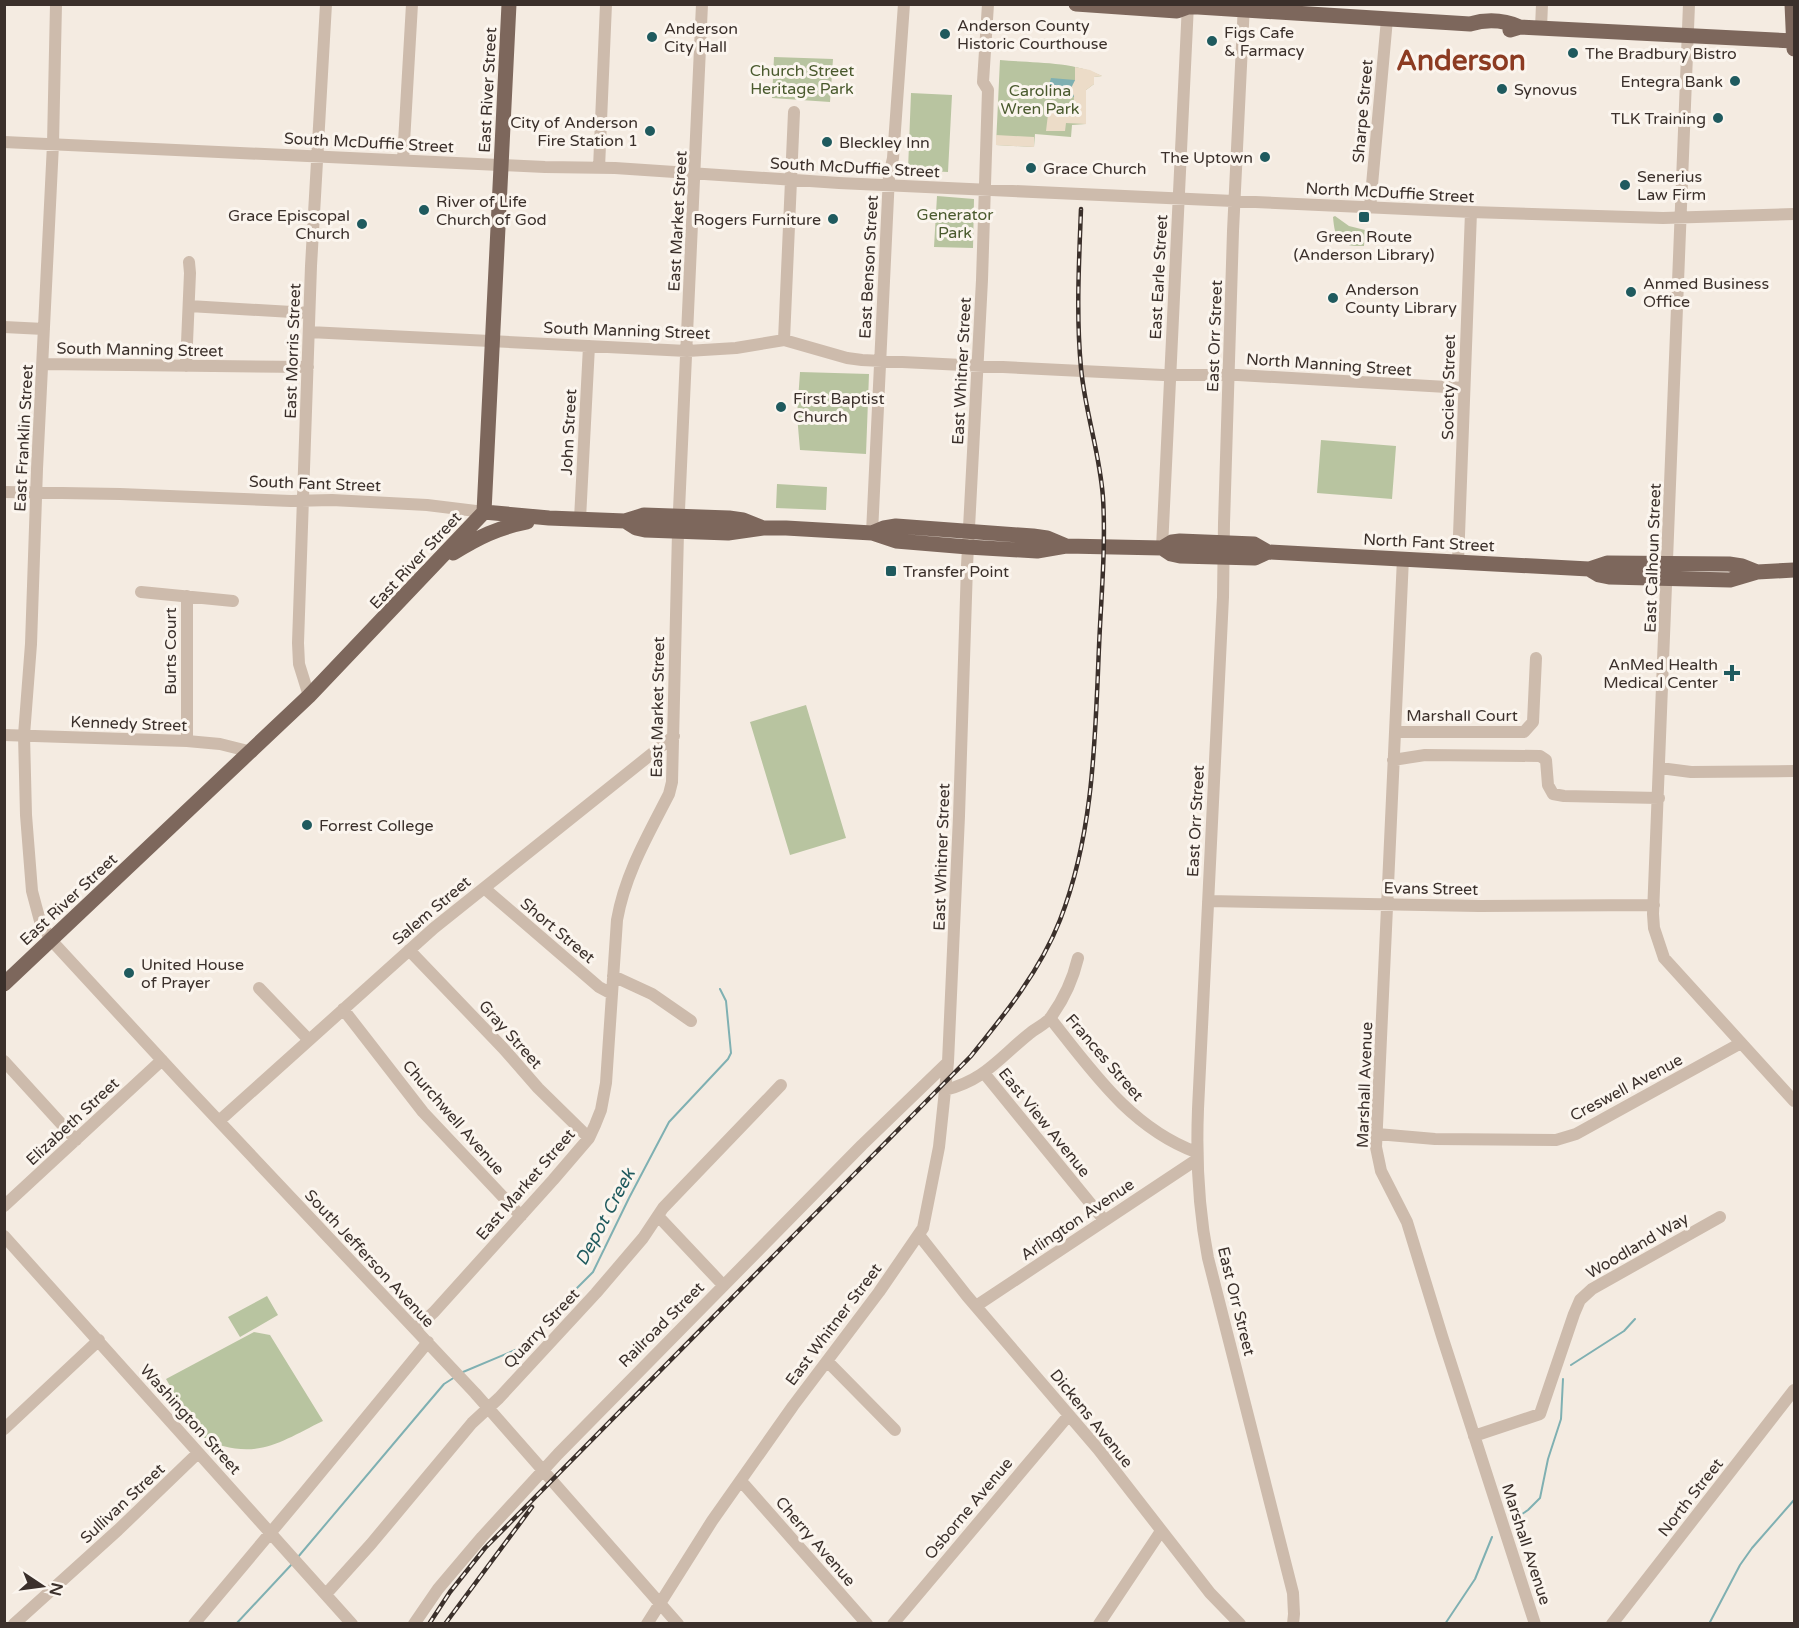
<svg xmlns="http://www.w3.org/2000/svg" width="1799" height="1628" font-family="'Varela Round',sans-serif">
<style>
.green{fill:#b8c4a0}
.plaza{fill:#ecdcc8}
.water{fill:#7fb0b2}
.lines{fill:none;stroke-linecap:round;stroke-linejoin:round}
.stream{stroke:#7fb0b2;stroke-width:2}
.minor{stroke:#cdbbac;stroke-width:12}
.major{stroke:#7d675c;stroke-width:15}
.rail-casing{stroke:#3b302b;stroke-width:4.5}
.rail{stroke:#fbf5ee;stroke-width:2;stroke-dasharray:7;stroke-linecap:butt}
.poi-dot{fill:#1f5a5e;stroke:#fbf5ee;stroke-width:2}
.labels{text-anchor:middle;stroke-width:6;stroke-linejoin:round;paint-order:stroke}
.poi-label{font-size:16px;fill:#3b302b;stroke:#fbf5ee;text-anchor:start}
.park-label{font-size:16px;fill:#4a5a2e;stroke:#fbf5ee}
.street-label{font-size:16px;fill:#3b302b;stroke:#fbf5ee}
.water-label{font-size:18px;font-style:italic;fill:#1f5a5e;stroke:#fbf5ee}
.town-label{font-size:28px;font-weight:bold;fill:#8c3b22;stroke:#fbf5ee}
</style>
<rect width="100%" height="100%" fill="#f4ebe1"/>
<path class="green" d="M774 57 833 59 830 102 772 98Z
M1000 60C1032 63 1074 61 1102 76L1094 77V84L1086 90V124L1072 125 1071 137 1035 134 1034 147 996 145Z
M911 93 952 95 948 172 908 170Z
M937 196 974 199 973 248 934 247Z
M1335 216 1349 226 1365 230 1364 246C1339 247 1335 240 1333 217Z
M800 372 869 374 866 454 800 450 797 415Z
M1321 440 1396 446 1392 499 1317 493Z
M777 484 827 487 826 510 776 508Z
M806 705 846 838 790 855 750 722Z
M267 1296 278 1315 240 1337 228 1317Z
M254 1332 270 1335 323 1421C287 1438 264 1457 223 1446 213 1444 203 1439 197 1430 185 1414 176 1395 166 1379Z"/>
<path class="plaza" d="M1075 67 1090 70 1102 76 1094 77V84L1086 90V124L1066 123 1065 131H1046L1049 106 1055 105 1060 110 1073 111 1074 97 1071 88 1075 80Z
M996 135 1034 137V147L996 145Z"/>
<path class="water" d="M1051 78 1075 80 1071 88 1074 97 1050 96 1048 89Z"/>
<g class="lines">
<path class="stream" d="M1571 1365 1624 1331 1635 1319
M463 1372 520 1348 552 1313 593 1272 629 1198 669 1122 728 1059 731 1053 726 1001 720 989
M1512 1521 1528 1510 1540 1498 1548 1459 1561 1419 1563 1379
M298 1557 427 1404 444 1384 455 1377
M236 1624 292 1564
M1445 1624 1475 1579 1492 1537
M1709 1624 1740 1565 1752 1548 1794 1500"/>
<path class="minor" d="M56 4 53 144 37 469 31 644 24 735 26 815 32 891 40 921 51 940 183 1083 475 1393 678 1624
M1244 4 1233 231 1224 523 1223 597 1198 1109C1196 1161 1198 1207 1208 1258L1293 1593 1294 1614 1293 1624
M1689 4 1653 914 1654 928 1664 958 1794 1101
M1541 28 1542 4
M4 142 545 167 615 168 839 183 1471 212 1663 218 1794 214
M403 160 412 4
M599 168 606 4
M1370 207 1387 19
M189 306 309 313
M4 327 44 329
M309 332 687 351 736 348 784 340 847 358 862 360 1163 375H1238L1464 388
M784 340 794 112
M43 364 308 367
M186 366 190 273 189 262
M4 492 120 494 291 501 332 500 427 505 484 512
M580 519 589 346
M872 533 889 176 893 158 904 4
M1162 548 1188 4
M1403 558 1376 1147 1381 1171 1407 1222 1442 1336 1535 1624
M1458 562 1471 212
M141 592 233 601
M187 596V741
M309 696 299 664 298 643 311 266 326 4
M1395 732H1524L1533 722 1536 658
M4 735 187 741 220 744 252 752
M1393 760 1425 755 1540 756 1546 760 1548 785 1553 794 1564 796 1659 798
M1660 768 1691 772 1794 771
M484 888 599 987 612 994
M1208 901 1479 906 1654 905
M409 950 503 1048 538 1088 589 1138
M613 976 652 994 691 1021
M259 988 308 1039
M343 1009 423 1112 521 1216
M1050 1018C1092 1071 1131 1128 1196 1152
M4 1061 76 1140
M984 1073 1104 1220
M945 1090C985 1080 999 1058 1029 1034 1036 1028 1046 1024 1051 1017 1064 999 1073 979 1078 958
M219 1121 434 928 674 736
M1377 1134 1435 1139 1556 1140 1576 1134 1741 1043
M4 1206 162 1060
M658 1216 723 1285
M919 1235 967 1296 1098 1449 1210 1593 1240 1624
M4 1236 352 1624
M976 1306 1196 1160
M415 1329 434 1312 553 1180 589 1138 595 1125 601 1110 606 1083 617 920C625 874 648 835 669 794L672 782 678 532 702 4
M827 1361 895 1430
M4 1429 99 1340
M1474 1436 1540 1414 1574 1314 1580 1300 1592 1289 1720 1217
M741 1481 867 1624
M326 1594 371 1544 472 1423 499 1398 596 1293 643 1238 663 1208 781 1085
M14 1624 118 1530 198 1453
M194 1624 303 1494 428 1342
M414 1624 438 1589 482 1537 558 1454 862 1145 948 1062
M647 1624 712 1521 793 1406 879 1292 923 1228 939 1147 948 1062 959 816 967 566 982 280 988 90 983 82 988 4
M893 1624 1069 1415
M1099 1624 1161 1531
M1612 1624 1794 1390"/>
<path class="major" d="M1076 4 1177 11 1188 7H1198L1470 24C1487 19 1504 20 1520 27
M1792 4 1794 49
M1510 30 1520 27 1794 41
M484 512 549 518 625 521 636 528 645 530 728 533 763 528H786L872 533 896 541 968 547 1037 551 1066 546 1162 548 1171 554 1180 556 1255 558 1268 552 1589 569 1599 575 1609 577 1730 580 1757 572 1794 570
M625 521 644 515 729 518 743 520 763 528
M872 533 884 528 896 526 1033 536 1047 538 1066 546
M1162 548 1172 542 1180 541 1254 544 1268 552
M453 553C479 537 497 528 527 522
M1589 569 1607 563 1729 564 1742 566 1757 572
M4 984 309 696 484 512 509 4"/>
<defs>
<path id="rail" d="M429 1624 450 1592 485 1548 971 1056C1005 1014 1040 971 1060 920 1094 833 1095 739 1099 647 1101 598 1106 547 1103 498 1100 453 1085 412 1081 368 1076 315 1079 262 1081 209
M445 1624 532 1507"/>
</defs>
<use href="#rail" class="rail-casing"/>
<use href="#rail" class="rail"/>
</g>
<g class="poi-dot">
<circle cx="945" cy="34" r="6"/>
<circle cx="652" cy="37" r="6"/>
<circle cx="1212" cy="41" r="6"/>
<circle cx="1573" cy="53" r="6"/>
<circle cx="1735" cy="81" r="6"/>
<circle cx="1502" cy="89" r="6"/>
<circle cx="1718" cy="118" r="6"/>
<circle cx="650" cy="131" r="6"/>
<circle cx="827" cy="142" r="6"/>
<circle cx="1265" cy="157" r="6"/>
<circle cx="1031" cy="168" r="6"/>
<circle cx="1625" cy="185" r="6"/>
<circle cx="424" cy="210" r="6"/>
<rect x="1358" y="211" width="12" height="12" rx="3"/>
<circle cx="833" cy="219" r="6"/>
<circle cx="362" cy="224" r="6"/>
<circle cx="1631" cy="292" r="6"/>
<circle cx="1333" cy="298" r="6"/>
<circle cx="781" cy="407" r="6"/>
<rect x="885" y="565" width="12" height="12" rx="3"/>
<path d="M1729 664h6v6h6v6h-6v6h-6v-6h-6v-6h6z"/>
<circle cx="307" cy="825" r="6"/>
<circle cx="129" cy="973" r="6"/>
</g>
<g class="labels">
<g class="poi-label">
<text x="957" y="31">Anderson County<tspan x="957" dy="18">Historic Courthouse</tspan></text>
<text x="664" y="34">Anderson<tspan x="664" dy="18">City Hall</tspan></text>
<text x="1224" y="38">Figs Cafe<tspan x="1224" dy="18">&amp; Farmacy</tspan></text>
<text x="1585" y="59">The Bradbury Bistro</text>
<text x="1723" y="87" text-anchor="end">Entegra Bank</text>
<text x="1514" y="95">Synovus</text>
<text x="1706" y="124" text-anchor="end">TLK Training</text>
<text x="638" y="128" text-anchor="end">City of Anderson<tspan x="638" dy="18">Fire Station 1</tspan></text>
<text x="839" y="148">Bleckley Inn</text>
<text x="1253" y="163" text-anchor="end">The Uptown</text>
<text x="1043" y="174">Grace Church</text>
<text x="1637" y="182">Senerius<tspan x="1637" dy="18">Law Firm</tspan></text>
<text x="436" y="207">River of Life<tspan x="436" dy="18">Church of God</tspan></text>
<text x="350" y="221" text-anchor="end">Grace Episcopal<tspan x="350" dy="18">Church</tspan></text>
<text x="821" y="225" text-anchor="end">Rogers Furniture</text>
<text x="1364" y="242" text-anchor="middle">Green Route<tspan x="1364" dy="18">(Anderson Library)</tspan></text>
<text x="1643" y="289">Anmed Business<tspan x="1643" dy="18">Office</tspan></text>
<text x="1345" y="295">Anderson<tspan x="1345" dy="18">County Library</tspan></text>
<text x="793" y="404">First Baptist<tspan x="793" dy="18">Church</tspan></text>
<text x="903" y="577">Transfer Point</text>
<text x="1718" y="670" text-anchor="end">AnMed Health<tspan x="1718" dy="18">Medical Center</tspan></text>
<text x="319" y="831">Forrest College</text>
<text x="141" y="970">United House<tspan x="141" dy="18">of Prayer</tspan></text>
</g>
<g class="park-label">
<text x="802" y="76">Church Street<tspan x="802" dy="18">Heritage Park</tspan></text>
<text x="1040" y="96">Carolina<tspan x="1040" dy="18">Wren Park</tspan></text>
<text x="955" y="220">Generator<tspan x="955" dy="18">Park</tspan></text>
</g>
<g class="street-label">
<text transform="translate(487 90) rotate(-87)" y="6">East River Street</text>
<text transform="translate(1362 111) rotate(-85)" y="6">Sharpe Street</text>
<text transform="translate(369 142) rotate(3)" y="6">South McDuffie Street</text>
<text transform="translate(855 167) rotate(3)" y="6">South McDuffie Street</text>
<text transform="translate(1390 192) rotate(3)" y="6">North McDuffie Street</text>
<text transform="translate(677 221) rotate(-87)" y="6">East Market Street</text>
<text transform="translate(868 267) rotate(-87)" y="6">East Benson Street</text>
<text transform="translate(1158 277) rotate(-87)" y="6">East Earle Street</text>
<text transform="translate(627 330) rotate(2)" y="6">South Manning Street</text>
<text transform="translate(1214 336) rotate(-88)" y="6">East Orr Street</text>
<text transform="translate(140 349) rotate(1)" y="6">South Manning Street</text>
<text transform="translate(292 351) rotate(-88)" y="6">East Morris Street</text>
<text transform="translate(1329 364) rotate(4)" y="6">North Manning Street</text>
<text transform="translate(961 371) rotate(-87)" y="6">East Whitner Street</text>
<text transform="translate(1448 387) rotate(-89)" y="6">Society Street</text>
<text transform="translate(568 432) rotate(-87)" y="6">John Street</text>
<text transform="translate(23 438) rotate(-87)" y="6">East Franklin Street</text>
<text transform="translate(315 483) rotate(2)" y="6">South Fant Street</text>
<text transform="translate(1429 542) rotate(3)" y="6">North Fant Street</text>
<text transform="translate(1652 558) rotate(-88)" y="6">East Calhoun Street</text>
<text transform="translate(415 560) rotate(-47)" y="6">East River Street</text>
<text transform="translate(170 651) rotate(-90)" y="6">Burts Court</text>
<text transform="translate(657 707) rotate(-89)" y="6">East Market Street</text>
<text x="1462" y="721">Marshall Court</text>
<text transform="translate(129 723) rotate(2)" y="6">Kennedy Street</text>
<text transform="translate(1195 821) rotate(-87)" y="6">East Orr Street</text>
<text transform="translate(941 857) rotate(-88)" y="6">East Whitner Street</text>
<text transform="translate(1431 888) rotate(1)" y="6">Evans Street</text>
<text transform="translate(68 899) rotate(-43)" y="6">East River Street</text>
<text transform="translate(431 910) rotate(-40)" y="6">Salem Street</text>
<text transform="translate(558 930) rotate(40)" y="6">Short Street</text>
<text transform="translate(511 1034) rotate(48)" y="6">Gray Street</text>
<text transform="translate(1105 1057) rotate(49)" y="6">Frances Street</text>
<text transform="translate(1364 1085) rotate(-88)" y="6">Marshall Avenue</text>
<text transform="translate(1626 1087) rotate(-28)" y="6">Creswell Avenue</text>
<text transform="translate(454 1117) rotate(49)" y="6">Churchwell Avenue</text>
<text transform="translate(72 1121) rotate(-43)" y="6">Elizabeth Street</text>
<text transform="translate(1045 1122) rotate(51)" y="6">East View Avenue</text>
<text transform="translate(525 1184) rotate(-49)" y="6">East Market Street</text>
<text transform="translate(1077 1219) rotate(-34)" y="6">Arlington Avenue</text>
<text transform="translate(1637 1245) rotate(-30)" y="6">Woodland Way</text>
<text transform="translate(370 1258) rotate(47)" y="6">South Jefferson Avenue</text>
<text transform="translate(1237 1301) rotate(76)" y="6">East Orr Street</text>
<text transform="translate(661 1324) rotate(-45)" y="6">Railroad Street</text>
<text transform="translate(833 1324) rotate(-53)" y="6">East Whitner Street</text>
<text transform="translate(541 1328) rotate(-47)" y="6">Quarry Street</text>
<text transform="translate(1092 1418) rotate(51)" y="6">Dickens Avenue</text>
<text transform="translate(191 1419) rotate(48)" y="6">Washington Street</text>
<text transform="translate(1690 1497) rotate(-52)" y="6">North Street</text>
<text transform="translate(122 1503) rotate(-43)" y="6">Sullivan Street</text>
<text transform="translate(968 1508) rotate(-50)" y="6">Osborne Avenue</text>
<text transform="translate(816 1541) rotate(49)" y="6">Cherry Avenue</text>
<text transform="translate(1527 1544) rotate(72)" y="6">Marshall Avenue</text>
</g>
<g class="water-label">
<text transform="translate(605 1217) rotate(-62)" y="6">Depot Creek</text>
</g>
<g class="town-label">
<text x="1461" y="70">Anderson</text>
</g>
</g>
<rect width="1799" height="1628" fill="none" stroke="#3b302b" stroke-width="12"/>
<g transform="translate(42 1586) rotate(103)" stroke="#fbf5ee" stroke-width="4.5" paint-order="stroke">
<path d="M0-4.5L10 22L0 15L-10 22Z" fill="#3b302b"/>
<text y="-9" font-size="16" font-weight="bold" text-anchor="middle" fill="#3b302b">N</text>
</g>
</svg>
